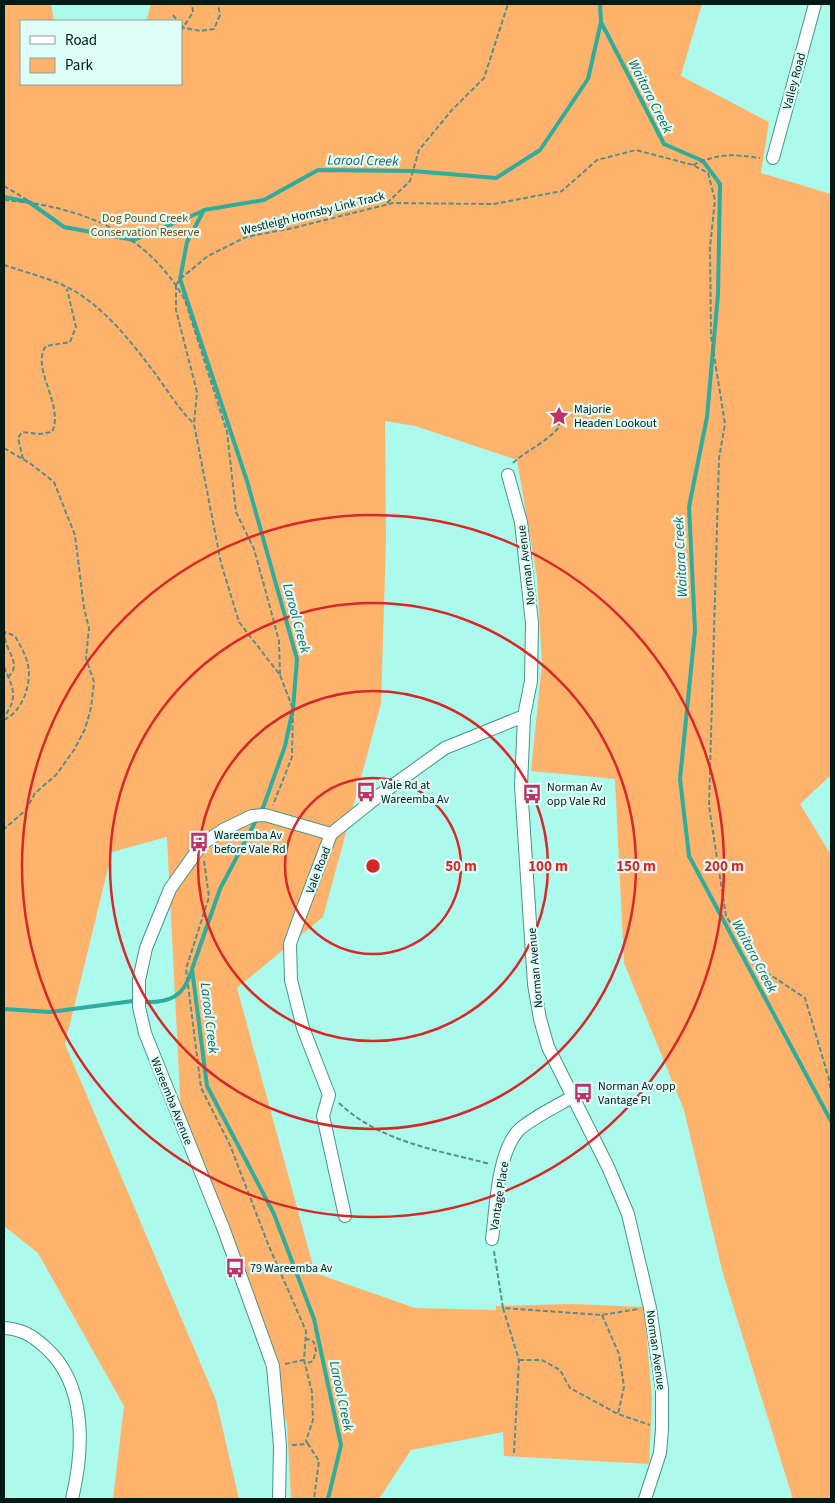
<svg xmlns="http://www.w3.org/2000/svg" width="835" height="1503" font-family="'Source Sans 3',sans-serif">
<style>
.green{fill:#ffb26c}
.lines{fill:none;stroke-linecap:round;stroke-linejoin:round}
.stream{stroke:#2eac9c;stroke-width:4}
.minor-casing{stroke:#479488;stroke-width:14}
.path{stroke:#598e85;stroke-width:2;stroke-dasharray:5 2.5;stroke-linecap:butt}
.minor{stroke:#fff;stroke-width:12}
.ring{fill:none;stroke:#d62828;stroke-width:2.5}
.labels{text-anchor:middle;stroke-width:4.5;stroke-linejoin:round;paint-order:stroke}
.street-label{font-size:12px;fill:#001a16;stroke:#dffdf7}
.park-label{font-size:12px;fill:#7b4607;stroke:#dffdf7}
.poi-label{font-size:12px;fill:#001a16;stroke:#dffdf7;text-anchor:start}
.water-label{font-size:14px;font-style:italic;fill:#226259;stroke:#dffdf7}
.centre{fill:#d62828;stroke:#dffdf7;stroke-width:2.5}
.ring-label{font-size:15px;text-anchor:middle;font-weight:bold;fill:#d62828;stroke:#dffdf7;stroke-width:4.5;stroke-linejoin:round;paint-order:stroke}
</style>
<rect width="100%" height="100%" fill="#acfaec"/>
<path class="green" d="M4 4H51L54 21H21V84H181V21H146L151 4H702L681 75 683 77 769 122 761 173 831 194V775L800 804 831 855V1499H793L722 1270 684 1110 624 963 615 779 531 771 542 664 537 577 517 460 415 426 385 421 386 539 381 704 323 917 237 988 315 1273 415 1308 496 1310V1306L572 1304 644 1307 652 1399 649 1464 504 1456 503 1432 411 1450 379 1499H291L287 1424 182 1135 167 837 112 852 65 1044 216 1400 239 1499H113L124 1406 38 1253 4 1226Z"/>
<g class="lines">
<path class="stream" d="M600 4 601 22 664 144 703 161 720 184 718 294 707 417 689 507 695 630 680 779 689 856 831 1121
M4 197 29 202 64 227 134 240 203 211
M144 1002C170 1003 184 996 191 972
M4 1009 50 1012 133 1001
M328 1499 341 1445 314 1319 274 1214 207 1086 192 969 220 889 264 805 285 746 293 709 297 659 247 481 180 279 187 242 204 210 264 200 318 170 413 171 496 178 540 150 588 79 601 22"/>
<defs>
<path id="minor" d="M773 158 815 4
M508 475 521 522 532 623 531 681 524 716 521 786 534 984 540 1019 548 1047 608 1167 628 1214 650 1308 662 1389V1429L660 1453 645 1499
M345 1216 323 1116 329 1095 303 1028 291 980 290 944 300 916 331 834 381 794 445 748 524 716
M492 1239C496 1209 497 1156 517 1132 526 1121 559 1105 572 1097
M4 1328C21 1329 32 1335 45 1347 87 1384 84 1449 72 1499
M279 1499 280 1446 273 1366 224 1230 145 1033 139 1007V980L146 948 170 889 202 844 223 830 252 816 265 815 331 834"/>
</defs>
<use href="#minor" class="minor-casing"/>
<path class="path" d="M173 15 178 21
M181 25 184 28 201 31 214 29 220 15 218 4
M181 31 193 12 192 4
M693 165C720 153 732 154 760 158
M4 186 29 201
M4 200C79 206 146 231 185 300L227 432 236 512 254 549 267 596 279 641 280 675
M387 203 410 181 419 150 451 111 484 78 508 4
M4 265C30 274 63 281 85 298 113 318 136 348 157 376 169 393 179 409 194 424
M176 285 180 279 208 256 246 237 293 228 393 203 494 204 562 191 597 160 636 150 693 165 708 173 715 200 710 247 711 336 725 424 719 458 709 806 726 916 757 966 805 998 829 1079 831 1092
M176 285V310L197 392 194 424 221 563 239 622 280 675 293 709 292 757 273 805
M4 448 31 464 54 482 67 515 75 535 84 608 89 628 86 658 94 682 91 708 85 729 74 750 56 775 35 793 26 810 4 829
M23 459 18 438 22 432 40 434 52 432C65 405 30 368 46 346L70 342 76 327 67 289
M513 463C527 450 547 442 559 427V416
M4 667C13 688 19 697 4 717
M4 720C22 712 32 684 28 665 26 655 20 645 15 636L5 632C2 649 24 663 8 677
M204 861 209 897 186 969 201 1088 230 1145 268 1244 306 1331 304 1360 312 1392 313 1420 306 1441 308 1444
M339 1103C380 1142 437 1150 490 1164
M494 1251 503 1308
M602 1315 619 1354 624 1387 618 1414
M305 1338 314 1342 316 1351 313 1361 305 1364
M519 1360H542L560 1370 570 1388 618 1414 650 1425
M285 1364 303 1360
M292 1445 308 1444 319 1461 314 1499
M514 1453 519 1360 503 1308 602 1315 638 1309"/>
<use href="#minor" class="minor"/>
</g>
<g class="ring">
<circle cx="373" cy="866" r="88"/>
<circle cx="373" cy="866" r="175"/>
<circle cx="373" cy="866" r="263"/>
<circle cx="373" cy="866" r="351"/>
</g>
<defs>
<symbol id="sight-bare" viewBox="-9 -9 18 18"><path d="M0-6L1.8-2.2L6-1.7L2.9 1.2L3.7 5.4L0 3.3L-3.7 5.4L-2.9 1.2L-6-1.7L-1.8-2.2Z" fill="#be3267" stroke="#dffdf7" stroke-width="2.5" paint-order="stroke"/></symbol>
<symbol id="bus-bare" viewBox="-9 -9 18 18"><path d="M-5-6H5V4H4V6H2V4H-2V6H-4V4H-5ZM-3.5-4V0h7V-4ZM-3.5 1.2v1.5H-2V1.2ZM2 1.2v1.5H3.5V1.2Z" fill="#be3267" stroke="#dffdf7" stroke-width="2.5" paint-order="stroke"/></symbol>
</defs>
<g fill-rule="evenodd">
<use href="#sight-bare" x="545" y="402" width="28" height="28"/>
<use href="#bus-bare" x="352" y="778" width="28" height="28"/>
<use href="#bus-bare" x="518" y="780" width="28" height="28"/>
<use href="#bus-bare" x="185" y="828" width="28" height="28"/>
<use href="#bus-bare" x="569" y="1079" width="28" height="28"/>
<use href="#bus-bare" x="221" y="1254" width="28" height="28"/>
</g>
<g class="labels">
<g class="street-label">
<text transform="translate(794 81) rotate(-75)" y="4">Valley Road</text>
<text transform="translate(313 213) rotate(-14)" y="4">Westleigh Hornsby Link Track</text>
<text transform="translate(526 565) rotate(-97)" y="4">Norman Avenue</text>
<text transform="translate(318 870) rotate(-69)" y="4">Vale Road</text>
<text transform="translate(535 968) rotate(-95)" y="4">Norman Avenue</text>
<text transform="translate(172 1101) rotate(68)" y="4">Wareemba Avenue</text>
<text transform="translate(499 1196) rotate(-81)" y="4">Vantage Place</text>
<text transform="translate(656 1350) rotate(82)" y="4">Norman Avenue</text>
</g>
<g class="park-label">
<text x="145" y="222">Dog Pound Creek<tspan x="145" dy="14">Conservation Reserve</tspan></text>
</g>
<g class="poi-label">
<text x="574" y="413">Majorie<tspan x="574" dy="14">Headen Lookout</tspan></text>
<text x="381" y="789">Vale Rd at<tspan x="381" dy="14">Wareemba Av</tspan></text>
<text x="547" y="791">Norman Av<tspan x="547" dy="14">opp Vale Rd</tspan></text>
<text x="214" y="839">Wareemba Av<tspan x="214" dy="14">before Vale Rd</tspan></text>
<text x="598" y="1090">Norman Av opp<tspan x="598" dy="14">Vantage Pl</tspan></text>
<text x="250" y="1272">79 Wareemba Av</text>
</g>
<g class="water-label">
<text transform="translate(651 96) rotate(63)" y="5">Waitara Creek</text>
<text transform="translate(363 160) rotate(1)" y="5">Larool Creek</text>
<text transform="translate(680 557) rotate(-93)" y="5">Waitara Creek</text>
<text transform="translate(297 618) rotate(75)" y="5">Larool Creek</text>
<text transform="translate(755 956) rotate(62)" y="5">Waitara Creek</text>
<text transform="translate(210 1018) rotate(83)" y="5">Larool Creek</text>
<text transform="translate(342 1396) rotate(78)" y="5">Larool Creek</text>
</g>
</g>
<circle cx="373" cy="866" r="8" class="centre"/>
<g class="ring-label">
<text x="461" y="871">50 m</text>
<text x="548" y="871">100 m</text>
<text x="636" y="871">150 m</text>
<text x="724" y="871">200 m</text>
</g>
<rect width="835" height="1503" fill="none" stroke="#001a16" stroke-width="10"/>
<rect x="20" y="20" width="162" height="65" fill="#dffdf7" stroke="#86a29d"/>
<rect x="30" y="36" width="25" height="8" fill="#ffffff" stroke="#86a29d"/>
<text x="65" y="45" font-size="15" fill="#001a16">Road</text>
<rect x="30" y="58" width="25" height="15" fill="#ffb26c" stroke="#86a29d"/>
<text x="65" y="70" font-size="15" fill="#001a16">Park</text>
</svg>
